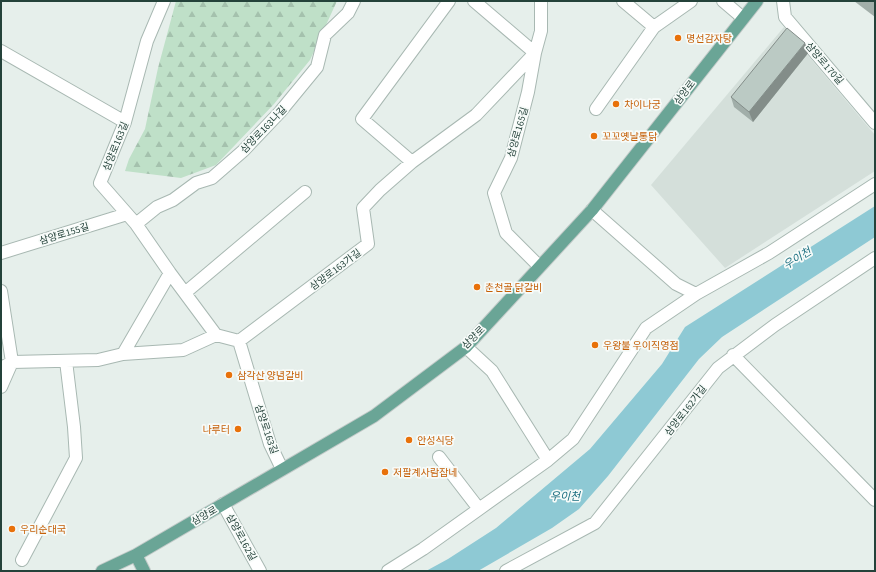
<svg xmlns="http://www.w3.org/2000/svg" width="876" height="572" font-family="'Source Sans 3','Noto Sans KR',sans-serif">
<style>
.built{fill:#d4dfda}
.forest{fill:url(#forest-firs)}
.water{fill:#8ec9d4}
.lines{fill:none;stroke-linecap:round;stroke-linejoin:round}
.minor-casing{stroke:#a8b8b2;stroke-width:14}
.major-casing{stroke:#c2cac8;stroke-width:14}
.minor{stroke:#fff;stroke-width:12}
.major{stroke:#6aa596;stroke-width:12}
.wall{fill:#a1aea9}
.shaded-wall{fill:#838d89}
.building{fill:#bbcac4;stroke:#838d89}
.food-dot{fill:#e8710a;stroke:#f7fbf9;stroke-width:1.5}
.labels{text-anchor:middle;stroke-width:3.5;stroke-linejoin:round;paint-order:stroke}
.food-label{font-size:10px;fill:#c56008;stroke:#f7fbf9;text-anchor:start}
.street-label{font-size:10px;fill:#24423a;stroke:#f7fbf9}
.water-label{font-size:11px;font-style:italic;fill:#1c6f80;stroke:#f7fbf9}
</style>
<defs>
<pattern id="forest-firs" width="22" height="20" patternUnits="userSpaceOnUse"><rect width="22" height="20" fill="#bfe0c8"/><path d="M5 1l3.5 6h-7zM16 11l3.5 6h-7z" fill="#a4c1ad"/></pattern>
</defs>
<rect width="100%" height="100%" fill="#e6efeb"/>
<path class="built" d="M784 27 875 135V171L725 268 651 185Z"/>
<path class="forest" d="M176 1H337L310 60 274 104 216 165 181 178 125 171 129 159 145 129 158 68Z"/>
<path class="water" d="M875 206V237L722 337 699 359 608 476 579 509 552 528 478 571H426L448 559 496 528 590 449 662 364 685 327Z"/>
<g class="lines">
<defs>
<path id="minor" d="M164 1 147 41 125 122 100 183 136 224 170 273 216 335 239 341 270 444 282 469
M474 1 535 53 541 31V1
M623 1 654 27 691 1
M723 1 743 18
M783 1 785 17 875 123
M1 51 125 122
M535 53 528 92 511 158 494 193 506 233 539 266
M596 109 654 27
M412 162 362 119 449 1
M592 210 676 284 696 294 769 253 875 184
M136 224 157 207 173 200 196 183 212 178 243 151 280 112 317 67 325 35 348 13 354 1
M1 253 127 214
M1 291 12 362
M186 292 305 192
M239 341 368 244 363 208 380 190 412 162 476 115 535 53
M123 354 170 273
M733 355 875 500
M1 368 12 362 98 360 123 354 183 350 216 335
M1 387 12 362
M439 457 479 509 548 460 492 371 466 347
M548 460 573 439 646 328 696 294
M223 504 260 571
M22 560 76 458 74 427 66 361
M388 571 423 549 479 509
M506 571 595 523 718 368 775 325 875 258"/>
<path id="major" d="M136 555 144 571
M102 571 136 555 374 416 466 347 592 210 757 1"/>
</defs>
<use href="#minor" class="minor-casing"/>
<use href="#major" class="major-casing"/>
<use href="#minor" class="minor"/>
<use href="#major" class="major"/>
</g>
<path class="wall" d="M854 1H875V17Z
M809 52 753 122 734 107 731 97Z"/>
<path class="shaded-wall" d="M805 43 809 52 753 122 749 112Z"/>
<path class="building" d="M787 28 805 43 749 112 731 97Z"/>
<g class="food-dot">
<circle cx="678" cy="38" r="4"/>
<circle cx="616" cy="104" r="4"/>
<circle cx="594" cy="136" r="4"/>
<circle cx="477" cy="287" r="4"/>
<circle cx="595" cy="345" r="4"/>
<circle cx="229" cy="375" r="4"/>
<circle cx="238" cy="429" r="4"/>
<circle cx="409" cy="440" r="4"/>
<circle cx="385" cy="472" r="4"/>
<circle cx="12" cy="529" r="4"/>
</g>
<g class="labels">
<g class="food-label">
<text x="686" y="42">명선감자탕</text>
<text x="624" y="108">차이나궁</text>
<text x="602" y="140">꼬꼬옛날통닭</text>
<text x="485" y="291">춘천골 닭갈비</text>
<text x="603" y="349">우왕불 우이직영점</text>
<text x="237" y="379">삼각산 양념갈비</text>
<text x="230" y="433" text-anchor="end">나루터</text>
<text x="417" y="444">안성식당</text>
<text x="393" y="476">저팔계사람잡네</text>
<text x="20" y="533">우리순대국</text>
</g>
<g class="street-label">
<text transform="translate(825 63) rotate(49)" y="4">삼양로170길</text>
<text transform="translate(684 92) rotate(-52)" y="4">삼양로</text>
<text transform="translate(263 129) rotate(-46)" y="4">삼양로163나길</text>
<text transform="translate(517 132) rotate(-74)" y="4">삼양로165길</text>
<text transform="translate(115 146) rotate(-68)" y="4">삼양로163길</text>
<text transform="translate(64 233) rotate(-17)" y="4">삼양로155길</text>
<text transform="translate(335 269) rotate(-37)" y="4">삼양로163가길</text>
<text transform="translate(473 337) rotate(-45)" y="4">삼양로</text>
<text transform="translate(685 410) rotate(-52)" y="4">삼양로162가길</text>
<text transform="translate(267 429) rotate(71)" y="4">삼양로163길</text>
<text transform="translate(204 515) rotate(-30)" y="4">삼양로</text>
<text transform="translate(242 537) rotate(61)" y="4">삼양로162길</text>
</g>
<g class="water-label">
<text transform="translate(797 258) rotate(-32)" y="4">우이천</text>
<text x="565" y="500">우이천</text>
</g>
</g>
<rect width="876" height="572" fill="none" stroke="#24423a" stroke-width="4"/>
</svg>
